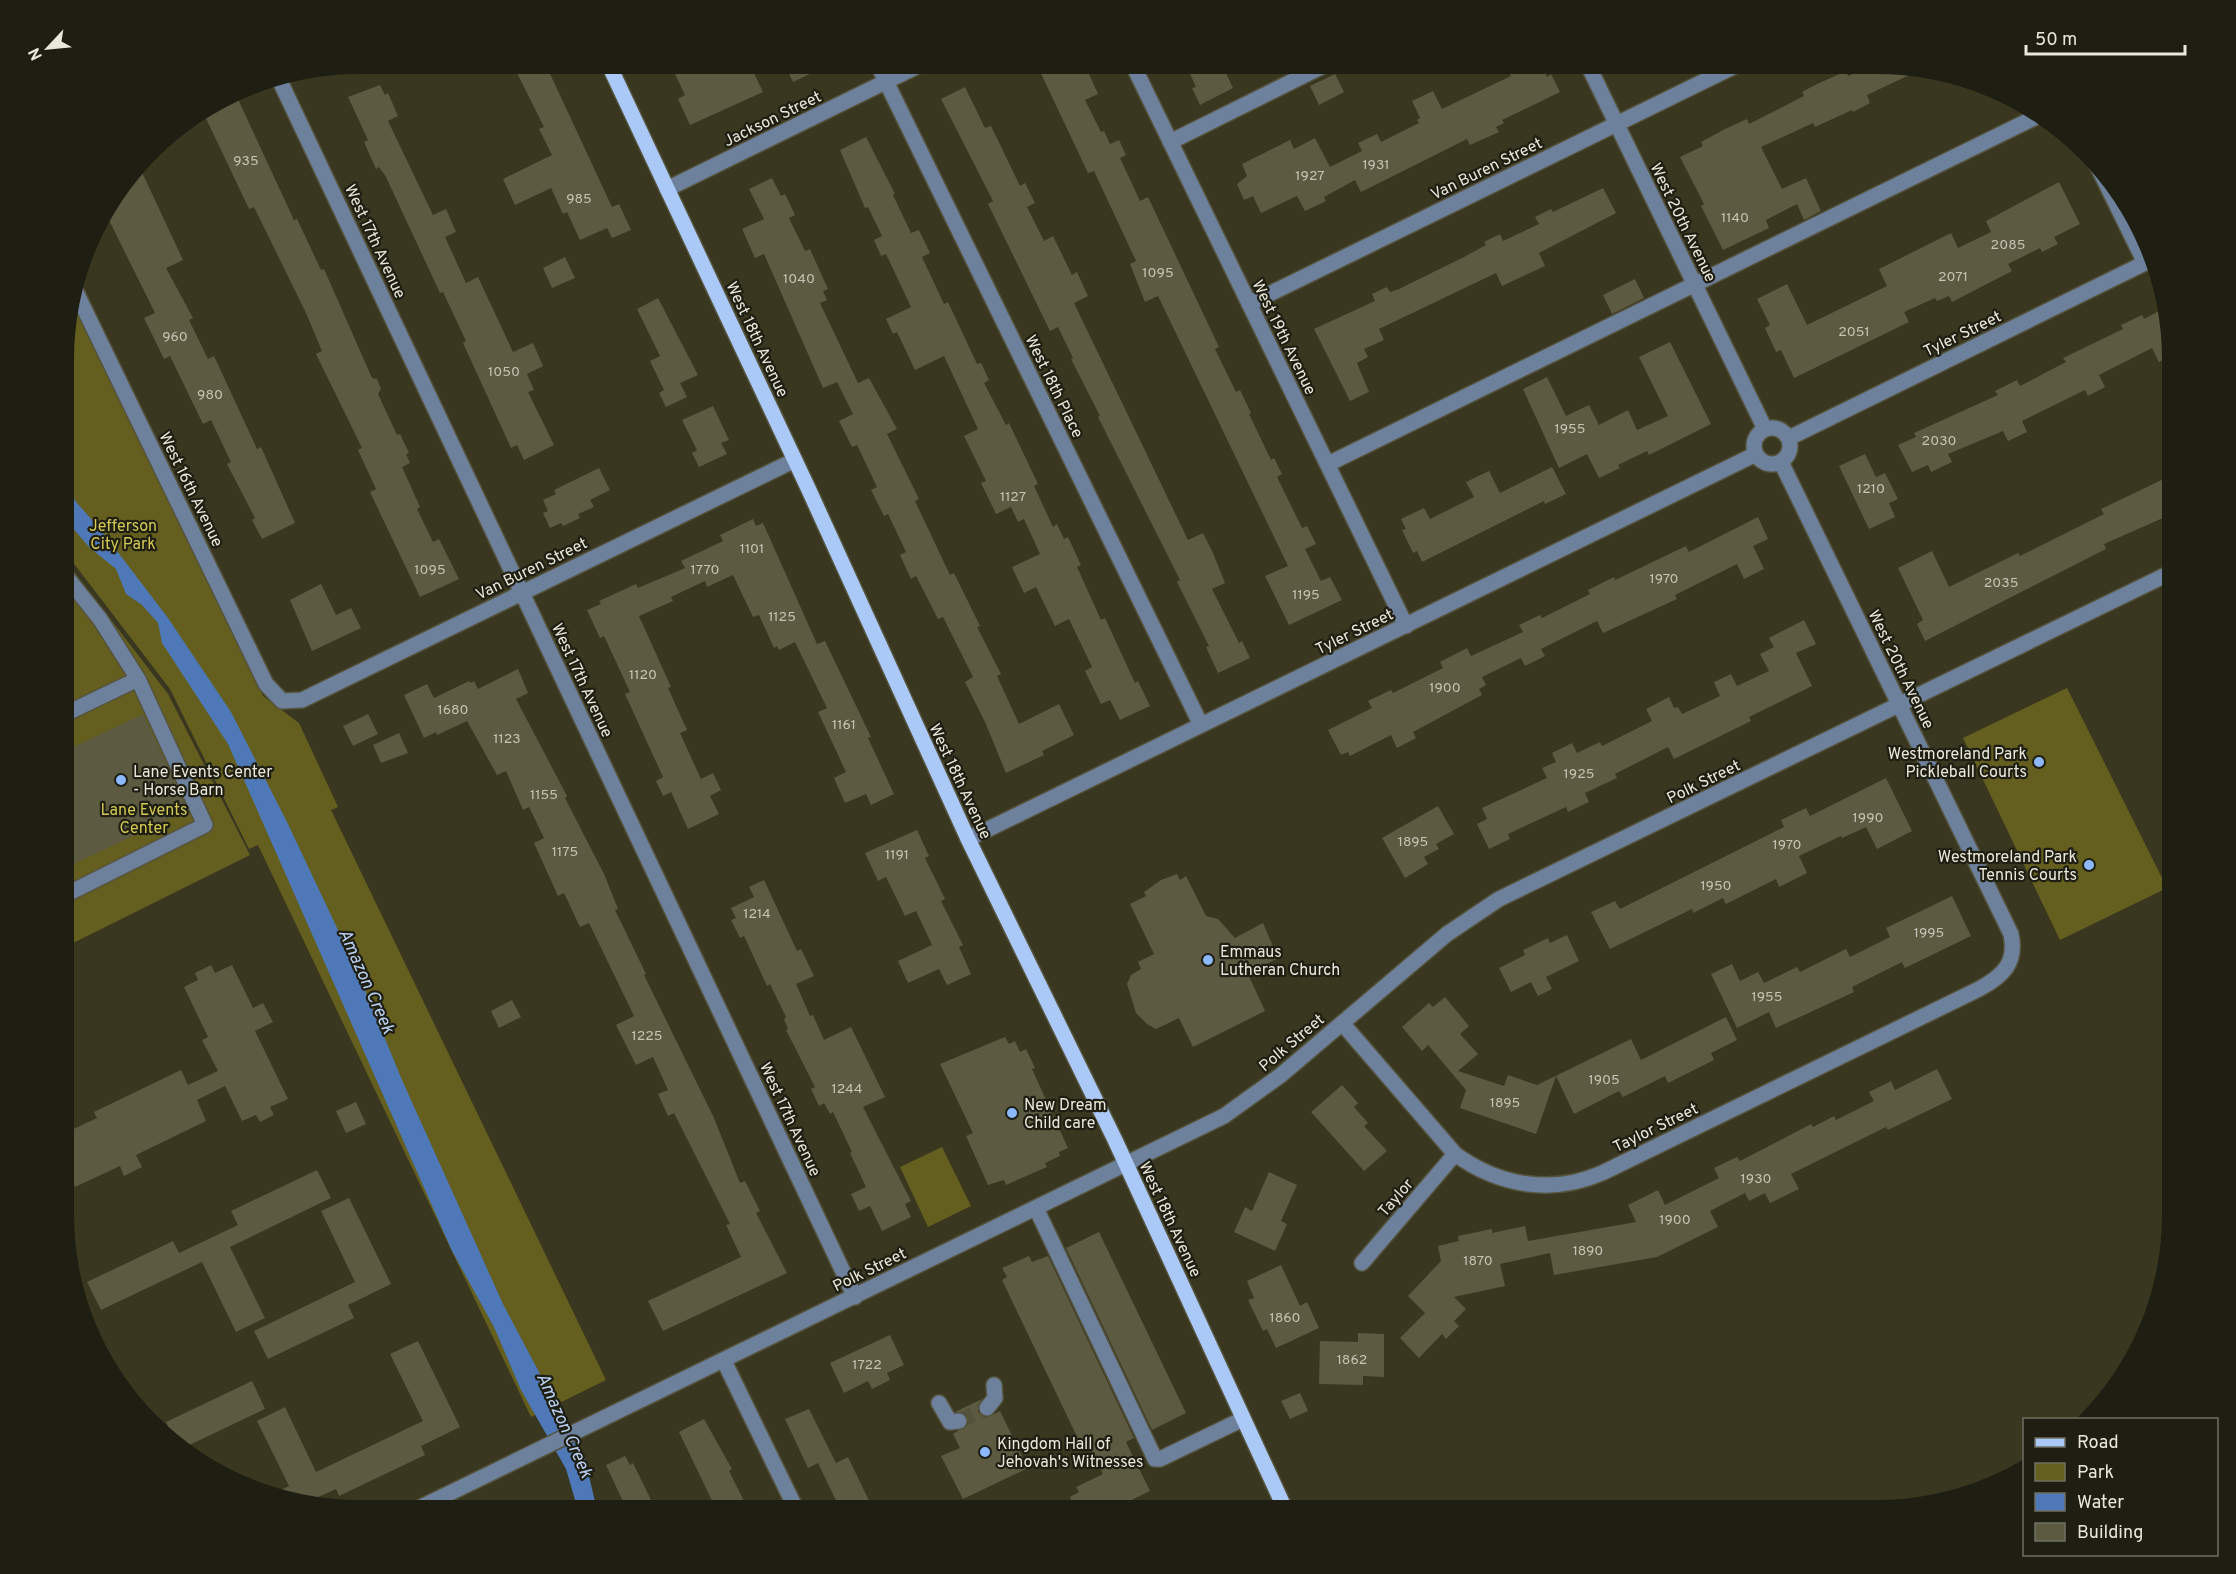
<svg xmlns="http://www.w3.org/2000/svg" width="2236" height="1574" font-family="Overpass,sans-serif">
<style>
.green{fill:#655f1f}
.water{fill:#4e78b7}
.building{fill:#5c5a41}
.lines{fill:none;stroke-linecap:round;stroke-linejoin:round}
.minor-tunnel{stroke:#53523b;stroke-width:15;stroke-dasharray:15 8;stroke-linecap:butt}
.minor-casing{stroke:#55533d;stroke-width:18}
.major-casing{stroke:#55533d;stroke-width:18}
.minor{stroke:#6d809c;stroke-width:15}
.major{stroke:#aac9f7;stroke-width:15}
.poi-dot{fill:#8db9fc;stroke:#1e1e13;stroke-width:2}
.labels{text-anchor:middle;stroke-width:4.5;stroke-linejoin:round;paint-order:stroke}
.number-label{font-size:14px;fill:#c6c4b4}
.street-label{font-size:16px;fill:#e9e8da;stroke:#1e1e13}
.park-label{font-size:16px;fill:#d5ca54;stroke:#1e1e13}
.poi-label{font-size:16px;fill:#e9e8da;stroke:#1e1e13;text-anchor:start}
.water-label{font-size:18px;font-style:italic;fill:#b9d0f3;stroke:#1e1e13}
</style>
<rect width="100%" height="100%" fill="#39371f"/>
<path class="green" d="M72 300 263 696 299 723 338 807 331 810 606 1380 531 1417 258 845 249 849 170 689 65 552V321Z
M65 560 168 694 250 855 65 947Z
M2067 688 2167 888 2060 940 1963 738Z
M942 1147 971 1206 928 1227 900 1167Z"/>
<path class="water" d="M65 480 76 502 101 530 168 618 231 712 287 822 355 966 402 1080 503 1304 585 1459 597 1510H578L566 1469 521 1390 494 1327 452 1251 228 744 162 643 158 623 142 605 126 594 116 569 89 547 65 519Z"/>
<path class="building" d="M512 63H545L612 207 619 204 631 230 612 238 607 228 580 240 567 212 563 214 551 188 515 205 503 179 552 155 539 129 544 127Z
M694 63H744L748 73 753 71 763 92 690 125 678 99 685 95 674 72Z
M784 63H833L793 82Z
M1036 63H1084L1098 94 1085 100 1101 132 1104 131 1110 144 1119 140 1126 155 1120 158 1140 201 1148 197 1219 347 1215 349 1236 392 1240 390 1251 413 1249 414 1271 460 1274 458 1282 474 1277 477 1302 528 1307 526 1316 544 1305 549 1321 581 1330 577 1342 600 1289 625 1265 576 1288 566 1158 296 1145 302 1130 264 1136 261 1094 171 1088 173Z
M1185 63H1221L1233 88 1200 105 1192 88 1196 87Z
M1505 63H1541L1547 77 1551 74 1560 92 1502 120 1504 123 1496 127 1499 132 1470 145 1467 139 1361 192 1355 180 1324 197 1326 201 1305 211 1297 196 1261 213 1253 196 1244 200 1237 184 1247 176 1242 164 1290 140 1294 149 1315 138 1330 167 1362 151 1358 143 1377 134 1381 142 1419 123 1417 120 1420 118 1412 101 1433 91 1442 109 1511 76Z
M1874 64H1896L1922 69 1867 95 1870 103 1853 112 1852 110 1815 127 1813 123 1761 147 1782 189 1806 178 1821 211 1804 220 1797 204 1766 220 1769 228 1723 250 1701 206 1704 204 1680 157 1703 146 1701 142 1725 129 1747 119 1749 124 1804 96 1802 92 1817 84 1846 71 1848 76Z
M1335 74 1344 92 1319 105 1310 86Z
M380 85 385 95 388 93 398 116 388 121 433 215 446 209 456 232 445 237 466 283 478 277 513 352 533 343 543 366 527 374 534 390 528 392 554 445 524 460 517 445 511 448 463 343 466 341 443 292 440 293 386 177 379 167 376 169 364 142 368 140 348 97Z
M965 87 985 128 991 126 1020 186 1025 183 1035 203 1027 207 1044 241 1053 236 1072 275 1077 272 1088 296 1074 303 1188 540 1203 533 1213 553 1225 583 1212 589 1239 643 1242 641 1250 658 1218 673 1206 647 1209 646 1177 582 1180 580 1098 417 1100 416 1071 359 1073 358 1058 327 1050 331 988 204 993 201 941 99Z
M228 96 230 100 237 97 294 220 297 219 321 270 324 269 372 378 377 379 381 389 378 394 397 435 400 434 409 453 406 454 410 463 402 467 420 507 417 509 433 542 439 539 459 579 420 597 370 492 376 489 358 450 362 448 316 354 322 351 306 313 254 207 249 209 203 112Z
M866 137 895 194 893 195 911 233 919 230 930 253 922 257 944 304 948 302 977 364 981 363 989 380 984 383 1006 425 1009 423 1038 484 1034 486 1053 527 1057 524 1064 539 1068 537 1081 565 1077 567 1101 620 1105 618 1135 683 1138 681 1150 706 1120 720 1110 700 1101 704 1085 671 1092 667 1069 619 1055 626 1036 587 1024 593 1012 567 1040 554 1024 519 1018 522 1011 507 996 514 981 483 986 481 964 436 978 429 944 356 915 370 897 332 893 334 886 319 911 307 886 254 881 256 874 240 882 236 868 207 865 208 840 150Z
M140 168 183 260 166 268 193 318 189 320 208 359 214 356 257 449 261 447 295 523 262 539 252 520 255 518 227 464 231 462 211 420 203 424 170 356 164 359 144 318 155 313 105 212Z
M772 178 781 196 785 194 795 215 789 218 805 251 810 249 828 289 823 291 827 300 820 303 858 383 869 378 897 429 887 434 919 499 915 501 950 575 954 573 980 626 977 627 1001 674 997 676 1019 724 1059 704 1074 735 1042 751 1044 755 1006 773 985 722 965 682 973 677 943 617 938 619 916 576 911 579 900 555 906 552 888 514 884 516 871 490 877 487 857 445 852 447 839 421 853 414 837 382 823 388 764 254 755 258 742 229 764 219 749 189Z
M2059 182 2080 224 2054 237 2058 244 2042 252 2040 248 2008 264 2012 271 1952 302 1949 296 1937 301 1935 298 1904 312 1909 322 1794 378 1781 350 1776 352 1765 328 1770 325 1757 299 1787 284 1807 325 1887 286 1879 269 1951 233 1958 248 1991 232 1986 221Z
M1603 188 1616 213 1539 253 1545 266 1502 286 1496 273 1379 329 1384 340 1364 349 1368 357 1357 363 1369 392 1350 401 1314 329 1375 301 1372 294 1387 287 1390 292 1399 289 1464 257 1486 245 1484 242 1500 234 1503 241 1539 224 1535 217 1551 209 1553 212Z
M565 257 575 278 552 288 543 268Z
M1635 279 1644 298 1612 314 1603 295Z
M658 298 698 375 680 383 687 397 666 407 659 393 664 390 650 361 660 356 637 309Z
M2159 311 2171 335 2172 355 2159 362 2152 348 2099 375 2105 387 2088 396 2085 390 2022 421 2027 432 2008 441 2003 431 1948 454 1952 462 1931 472 1928 465 1912 472 1898 445 1916 437 1914 433 1998 395 1995 391 2017 380 2020 386 2066 362 2063 358 2123 329 2121 325 2142 315 2144 319Z
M1670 342 1711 424 1649 455 1647 451 1618 465 1620 468 1599 478 1587 454 1559 468 1523 389 1547 377 1566 416 1589 405 1599 425 1628 410 1637 430 1668 416 1639 357Z
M713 406 729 440 721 443 727 454 699 467 692 453 697 450 682 420Z
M1865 454 1876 477 1885 473 1898 499 1889 503 1895 517 1869 529 1839 466Z
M1552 467 1566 494 1545 504 1544 501 1422 562 1417 551 1413 553 1402 530 1406 529 1401 519 1424 508 1430 519 1474 497 1466 482 1489 471 1500 493Z
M599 468 610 490 590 500 594 507 578 514 580 518 563 526 561 523 550 528 543 513 548 511 543 500 556 494 554 490Z
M2172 475V514L2104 544 2106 549 1925 641 1917 624 1923 620 1898 568 1932 551 1949 587 2018 553 2020 556 2104 514 2101 509Z
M1758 517 1768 539 1753 546 1764 569 1744 579 1737 564 1675 595 1677 599 1603 633 1597 621 1541 649 1545 656 1525 666 1521 658 1482 677 1486 685 1479 689 1482 695 1413 732 1416 738 1397 748 1391 735 1350 756 1348 752 1341 755 1328 730 1372 708 1368 701 1391 690 1393 693 1443 668 1440 662 1467 648 1471 656 1523 632 1519 625 1540 615 1542 618 1590 594 1588 590 1614 577 1615 580 1686 546 1689 552Z
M753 519 756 526 763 523 817 644 825 641 871 737 868 738 894 794 871 805 866 794 845 803 834 778 846 772 818 712 827 708 795 642 779 650 777 646 774 648 759 615 753 617 733 575 707 587 705 581 671 597 673 601 639 616 671 687 668 688 687 730 680 733 701 779 713 773 721 790 710 796 719 814 688 829 671 792 663 796 656 781 663 777 625 694 630 692 604 636 600 638 587 610 601 604 599 601 636 584 638 588 685 568 681 561 723 541 720 535Z
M321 584 336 615 351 608 361 628 312 651 290 600Z
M1804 620 1816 644 1796 653 1812 686 1749 717 1751 721 1674 759 1668 747 1615 774 1617 778 1585 793 1589 802 1568 812 1566 807 1508 834 1510 839 1489 849 1477 824 1487 819 1482 808 1547 778 1542 768 1556 762 1552 753 1572 743 1577 753 1600 742 1602 746 1652 721 1646 709 1669 697 1674 708 1678 707 1682 714 1720 696 1714 682 1731 674 1737 686 1769 671 1760 654 1774 647 1769 638Z
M518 669 528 693 516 699 567 796 565 798 604 874 618 909 615 910 646 974 644 975 714 1118 740 1183 745 1181 760 1211 756 1213 787 1273 663 1331 648 1301 741 1257 726 1225 730 1224 674 1113 668 1116 658 1094 668 1090 653 1057 636 1065 616 1025 634 1016 589 923 580 927 564 893 558 896 534 843 544 838 529 807 523 810 506 771 497 775 467 721 437 735 436 732 424 738 404 695 427 684 434 698 469 681 470 683 474 681 478 689Z
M143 714 188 810 65 868V751Z
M368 714 378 734 353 746 343 726Z
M399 733 408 753 381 763 373 745Z
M1886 778 1912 831 1877 849 1866 827 1842 838 1841 836 1799 856 1807 873 1779 887 1776 879 1726 904 1723 898 1693 913 1692 909 1610 949 1591 912 1615 901 1620 909 1784 827 1781 820 1806 808 1810 816Z
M1438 806 1454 834 1436 844 1439 849 1424 857 1428 864 1405 878 1382 838Z
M917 830 929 856 925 858 945 899 941 901 963 945 959 947 971 974 947 985 939 969 908 983 898 961 932 945 916 911 905 916 886 877 878 881 865 853Z
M1177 874 1180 880 1186 876 1206 916 1218 919 1235 938 1263 923 1278 958 1248 974 1265 1011 1193 1047 1179 1018 1156 1029 1147 1024 1136 1013 1127 984 1131 975 1141 969 1138 962 1154 954 1130 904 1146 896 1144 892 1161 880Z
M764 880 797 951 801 949 814 976 796 984 810 1016 813 1015 824 1040 851 1027 885 1097 863 1107 911 1201 905 1204 911 1217 882 1231 870 1206 859 1211 851 1194 866 1187 850 1153 852 1152 833 1112 830 1114 824 1103 819 1106 811 1089 815 1087 786 1030 788 1029 784 1019 786 1017 770 984 767 986 744 936 740 938 731 920 736 918 731 908 754 897 749 887Z
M1952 896 1971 936 1905 968 1902 962 1852 987 1854 992 1776 1028 1769 1012 1737 1028 1711 974 1732 964 1740 981 1758 972 1764 983 1797 967 1800 972 1846 949 1850 957 1890 937 1886 928Z
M1567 935 1579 961 1546 977 1552 989 1538 996 1531 982 1511 992 1499 968 1525 955 1523 950 1548 938 1550 943Z
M211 965 215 973 232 965 253 1008 263 1003 273 1022 255 1031 288 1099 270 1107 274 1115 260 1122 256 1115 242 1121 225 1086 197 1100 206 1121 136 1155 142 1167 124 1176 120 1166 75 1187 65 1167V1133L97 1118 94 1112 181 1070 188 1085 218 1071 202 1040 208 1037 184 987 198 980 195 973Z
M1445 997 1469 1026 1460 1034 1478 1054 1458 1071 1504 1086 1508 1075 1537 1085 1631 1039 1641 1060 1726 1017 1737 1040 1711 1053 1714 1060 1668 1083 1665 1076 1623 1097 1619 1091 1574 1114 1556 1076 1536 1134 1460 1108 1466 1090 1428 1045 1422 1051 1402 1027 1429 1003 1433 1007Z
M512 1000 521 1017 499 1028 491 1011Z
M1005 1037 1009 1044 1015 1041 1020 1052 1026 1049 1035 1068 1032 1069 1068 1148 1059 1152 1060 1156 1045 1163 1047 1167 1006 1185 1004 1180 988 1185 966 1136 973 1133 940 1064Z
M1937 1069 1952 1099 1888 1130 1886 1127 1791 1174 1799 1189 1770 1203 1765 1193 1749 1201 1745 1193 1710 1211 1718 1227 1657 1257 1554 1275 1550 1253 1500 1264 1505 1286 1454 1297 1466 1309 1454 1321 1459 1326 1446 1339 1442 1334 1419 1358 1400 1338 1425 1313 1408 1296 1441 1261 1438 1246 1459 1241 1458 1236 1492 1229V1233L1525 1226 1528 1241 1636 1222 1628 1205 1658 1190 1665 1205 1719 1178 1714 1168 1737 1157 1740 1161 1811 1124 1813 1127 1834 1116 1836 1120 1874 1101 1869 1092 1891 1081 1895 1090Z
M1342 1085 1358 1103 1354 1107 1368 1123 1364 1126 1387 1151 1364 1171 1311 1112Z
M356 1102 366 1124 346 1133 336 1111Z
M317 1170 331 1198 230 1247 265 1318 236 1332 202 1262 101 1310 87 1282 173 1241 179 1253 238 1225 231 1211Z
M1269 1172 1297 1185 1281 1221 1287 1224 1275 1251 1234 1232 1245 1207 1252 1211Z
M349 1198 391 1284 348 1305 354 1318 268 1359 254 1331 355 1282 321 1211Z
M1099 1232 1186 1413 1152 1430 1066 1248Z
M1029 1256 1032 1262 1048 1256 1134 1438 1126 1442 1150 1491 1109 1511H1076L1070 1497 1079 1492 1076 1487 1103 1474 1086 1440 1080 1443 1002 1280 1007 1277 1002 1268Z
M1281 1265 1300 1306 1307 1302 1319 1328 1276 1348 1267 1329 1263 1331 1248 1300 1254 1298 1247 1281Z
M1358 1333 1384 1334V1377L1363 1376V1385L1319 1384 1320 1341 1358 1342Z
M890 1335 904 1365 887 1373 890 1380 872 1389 868 1381 844 1393 830 1363Z
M418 1341 460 1427 421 1446 425 1455 339 1496 336 1489 305 1503 268 1496 289 1486 257 1421 285 1407 316 1472 423 1421 390 1354Z
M252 1381 265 1409 179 1450 166 1422Z
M1300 1393 1308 1411 1290 1419 1281 1401Z
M982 1399 978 1406V1412L986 1418 1000 1411 1028 1468 963 1499 941 1456 960 1448 953 1434 968 1424 966 1415 955 1412Z
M809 1409 836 1463 848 1457 874 1511H841L818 1463 808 1468 785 1419Z
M704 1419 732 1469 729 1471 749 1511H717L679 1432Z
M625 1456 630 1465 633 1463 652 1502 648 1504 651 1510H627L606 1465Z"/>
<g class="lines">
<path class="minor-tunnel" d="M959 1421 987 1408"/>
<defs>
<path id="minor" d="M877 63 1201 725
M1132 63 1406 626
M1587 63 1765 429
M279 79 855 1297
M1170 142 1329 63
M2094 159 2145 263
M667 189 924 63
M75 290 266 684 282 701 302 700 795 460
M1249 304 1739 64
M1754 446a18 18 0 1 1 36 0a18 18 0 1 1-36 0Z
M1789 438 2151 260
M1328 464 2040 115
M65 575 100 619 138 679 205 825 65 895
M65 714 138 679
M968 839 1756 454
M1342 1023 1455 1154C1499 1186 1552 1195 1602 1173L1979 989C2003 976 2017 963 2011 934L1781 462
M1036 1208 1155 1459H1160L1243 1419
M1362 1263 1455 1154
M724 1361 797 1511
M939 1403 950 1422 959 1421
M987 1408 995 1398 994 1385
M415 1510 1224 1116 1281 1075 1447 934 1499 899 2172 572"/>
<path id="major" d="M608 63 808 488 968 839 1115 1140 1286 1511"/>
</defs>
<use href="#minor" class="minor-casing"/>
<use href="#major" class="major-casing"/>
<use href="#minor" class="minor"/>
<use href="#major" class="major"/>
</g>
<g class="poi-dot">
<circle cx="2039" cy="762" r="6"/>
<circle cx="121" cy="780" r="6"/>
<circle cx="2089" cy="865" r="6"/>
<circle cx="1208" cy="960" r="6"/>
<circle cx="1012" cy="1113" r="6"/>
<circle cx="985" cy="1452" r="6"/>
</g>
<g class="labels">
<g class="number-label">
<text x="246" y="165">935</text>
<text x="1376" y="169">1931</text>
<text x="1310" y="180">1927</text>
<text x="579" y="203">985</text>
<text x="1735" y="222">1140</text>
<text x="2008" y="249">2085</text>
<text x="1158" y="277">1095</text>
<text x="1953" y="281">2071</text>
<text x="799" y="283">1040</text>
<text x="1854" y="336">2051</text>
<text x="175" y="341">960</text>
<text x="504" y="376">1050</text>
<text x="210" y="399">980</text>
<text x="1570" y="433">1955</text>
<text x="1939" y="445">2030</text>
<text x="1871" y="493">1210</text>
<text x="1013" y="501">1127</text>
<text x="752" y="553">1101</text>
<text x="430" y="574">1095</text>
<text x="705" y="574">1770</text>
<text x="1664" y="583">1970</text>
<text x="2001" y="587">2035</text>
<text x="1306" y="599">1195</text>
<text x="782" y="621">1125</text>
<text x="643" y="679">1120</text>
<text x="1445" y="692">1900</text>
<text x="453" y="714">1680</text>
<text x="844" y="729">1161</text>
<text x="507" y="743">1123</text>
<text x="1579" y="778">1925</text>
<text x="544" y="799">1155</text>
<text x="1868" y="822">1990</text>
<text x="1413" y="846">1895</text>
<text x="1787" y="849">1970</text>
<text x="565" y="856">1175</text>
<text x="897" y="859">1191</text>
<text x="1716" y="890">1950</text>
<text x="757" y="918">1214</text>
<text x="1929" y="937">1995</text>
<text x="1767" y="1001">1955</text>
<text x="647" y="1040">1225</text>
<text x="1604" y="1084">1905</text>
<text x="847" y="1093">1244</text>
<text x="1505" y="1107">1895</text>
<text x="1756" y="1183">1930</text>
<text x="1675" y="1224">1900</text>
<text x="1588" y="1255">1890</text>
<text x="1478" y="1265">1870</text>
<text x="1285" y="1322">1860</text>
<text x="1352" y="1364">1862</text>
<text x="867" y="1369">1722</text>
</g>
<g class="street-label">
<text transform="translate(772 118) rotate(-26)" y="6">Jackson Street</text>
<text transform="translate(1486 168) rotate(-26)" y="6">Van Buren Street</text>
<text transform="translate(1684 222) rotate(64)" y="6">West 20th Avenue</text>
<text transform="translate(376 241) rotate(65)" y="6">West 17th Avenue</text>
<text transform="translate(1962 333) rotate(-26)" y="6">Tyler Street</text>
<text transform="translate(1285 337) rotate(64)" y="6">West 19th Avenue</text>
<text transform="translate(758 339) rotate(65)" y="6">West 18th Avenue</text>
<text transform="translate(1055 386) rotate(64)" y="6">West 18th Place</text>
<text transform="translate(192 489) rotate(64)" y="6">West 16th Avenue</text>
<text transform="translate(531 568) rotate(-26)" y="6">Van Buren Street</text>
<text transform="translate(1354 631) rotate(-26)" y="6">Tyler Street</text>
<text transform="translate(1902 669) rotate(64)" y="6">West 20th Avenue</text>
<text transform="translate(583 680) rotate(65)" y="6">West 17th Avenue</text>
<text transform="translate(961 781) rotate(65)" y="6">West 18th Avenue</text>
<text transform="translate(1703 781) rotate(-26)" y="6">Polk Street</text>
<text transform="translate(1291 1042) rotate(-40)" y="6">Polk Street</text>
<text transform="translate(791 1119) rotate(65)" y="6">West 17th Avenue</text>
<text transform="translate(1655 1127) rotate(-26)" y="6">Taylor Street</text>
<text transform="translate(1395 1197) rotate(-49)" y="6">Taylor</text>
<text transform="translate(1171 1219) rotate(65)" y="6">West 18th Avenue</text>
<text transform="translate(869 1269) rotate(-26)" y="6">Polk Street</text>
</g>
<g class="park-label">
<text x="123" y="531">Jefferson<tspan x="123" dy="18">City Park</tspan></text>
<text x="144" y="815">Lane Events<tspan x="144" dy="18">Center</tspan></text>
</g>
<g class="poi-label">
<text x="2027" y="759" text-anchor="end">Westmoreland Park<tspan x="2027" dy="18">Pickleball Courts</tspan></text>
<text x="133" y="777">Lane Events Center<tspan x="133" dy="18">- Horse Barn</tspan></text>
<text x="2077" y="862" text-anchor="end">Westmoreland Park<tspan x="2077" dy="18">Tennis Courts</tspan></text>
<text x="1220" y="957">Emmaus<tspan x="1220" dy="18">Lutheran Church</tspan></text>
<text x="1024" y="1110">New Dream<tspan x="1024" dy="18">Child care</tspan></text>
<text x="997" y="1449">Kingdom Hall of<tspan x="997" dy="18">Jehovah's Witnesses</tspan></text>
</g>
<g class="water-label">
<text transform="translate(367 981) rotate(66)" y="6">Amazon Creek</text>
<text transform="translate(565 1425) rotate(66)" y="6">Amazon Creek</text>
</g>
</g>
<path d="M0 0H2236V1574H0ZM359 74H1877A285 285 0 0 1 2162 359V1215A285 285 0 0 1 1877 1500H359A285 285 0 0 1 74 1215V359A285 285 0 0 1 359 74Z" fill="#1e1e13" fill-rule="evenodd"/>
<rect x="2023" y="1418" width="195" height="138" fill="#1e1e13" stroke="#6f6f63" stroke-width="1.5"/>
<rect x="2035" y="1438" width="30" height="9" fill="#aac9f7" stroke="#6f6f63" stroke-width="1.5"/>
<text x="2077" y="1448" font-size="18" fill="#e9e8da">Road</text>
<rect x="2035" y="1463" width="30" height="18" fill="#655f1f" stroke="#6f6f63" stroke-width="1.5"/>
<text x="2077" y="1478" font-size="18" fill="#e9e8da">Park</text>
<rect x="2035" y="1493" width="30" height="18" fill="#4e78b7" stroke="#6f6f63" stroke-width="1.5"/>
<text x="2077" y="1508" font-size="18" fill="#e9e8da">Water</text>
<rect x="2035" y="1523" width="30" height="18" fill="#5c5a41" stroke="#6f6f63" stroke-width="1.5"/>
<text x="2077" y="1538" font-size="18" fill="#e9e8da">Building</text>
<g transform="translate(48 48) rotate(244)" stroke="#1e1e13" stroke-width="4.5" paint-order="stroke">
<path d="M0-4.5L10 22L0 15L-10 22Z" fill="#e9e8da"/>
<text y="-9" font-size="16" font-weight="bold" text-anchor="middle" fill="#e9e8da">N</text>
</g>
<path d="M2026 45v9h159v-9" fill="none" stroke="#e9e8da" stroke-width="3"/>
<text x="2035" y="45" font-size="18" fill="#e9e8da" stroke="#1e1e13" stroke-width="4.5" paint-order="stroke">50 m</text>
</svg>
